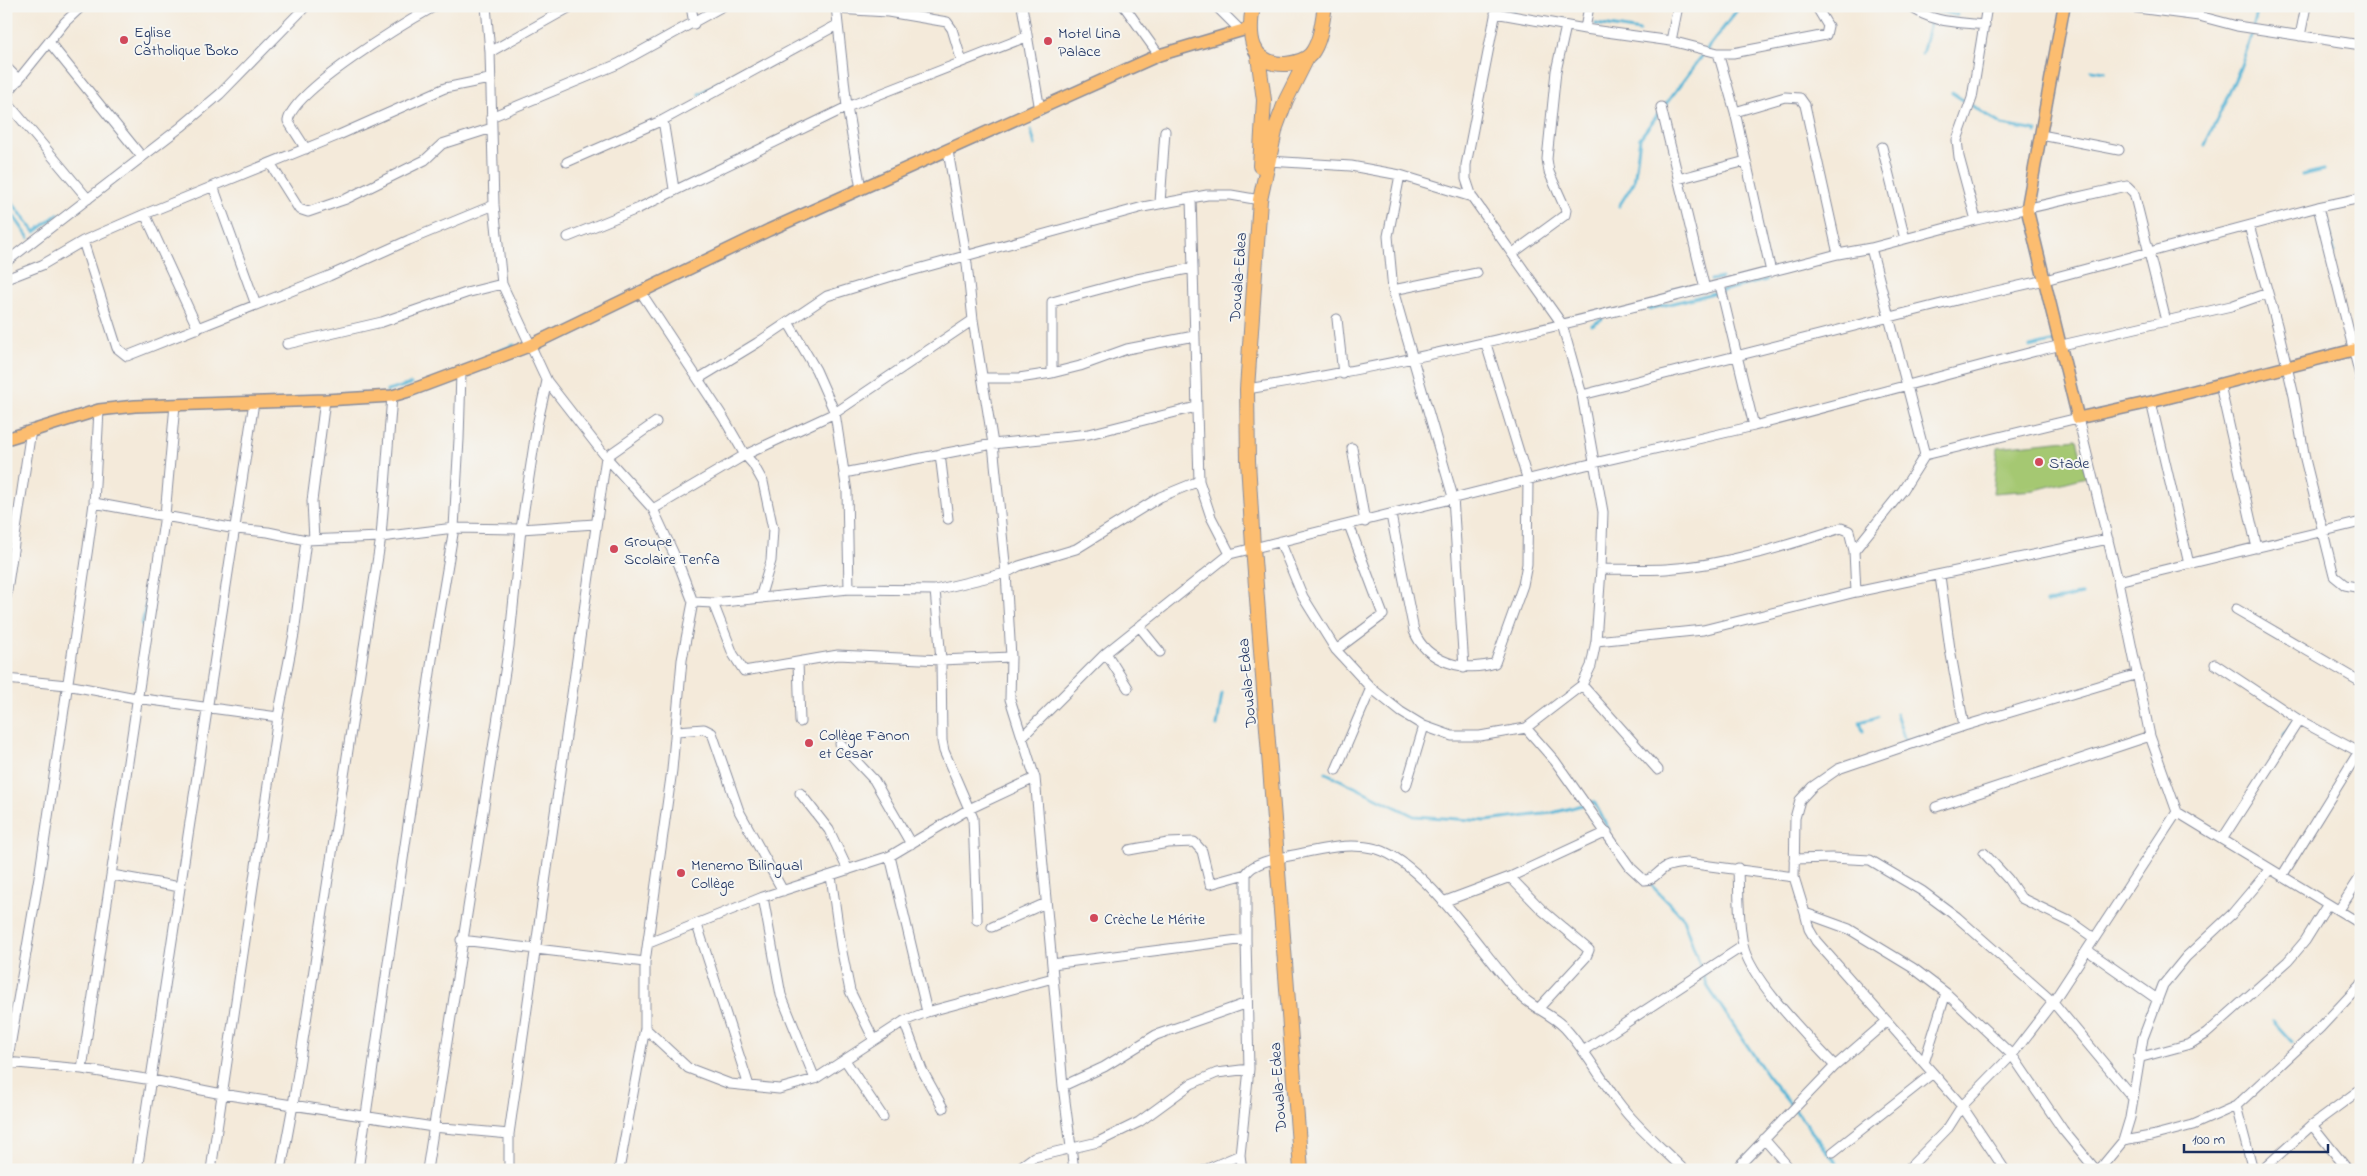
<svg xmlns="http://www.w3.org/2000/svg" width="2367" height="1176" font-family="'Indie Flower',sans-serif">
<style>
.green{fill:#a5c872;stroke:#607c68}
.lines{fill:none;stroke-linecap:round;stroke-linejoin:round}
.stream{stroke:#58b5d6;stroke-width:3}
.minor-casing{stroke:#888c9c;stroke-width:11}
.major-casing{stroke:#888c9c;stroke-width:14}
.highway-casing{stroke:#888c9c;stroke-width:16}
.minor{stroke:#fff;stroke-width:9}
.major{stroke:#fcbd6f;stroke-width:11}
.highway{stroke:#fcbd6f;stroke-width:14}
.poi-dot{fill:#d1495b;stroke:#f6f6f2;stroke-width:2}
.labels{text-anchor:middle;stroke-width:4;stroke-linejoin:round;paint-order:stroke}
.poi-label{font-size:16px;fill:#1b2f5e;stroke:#f6f6f2;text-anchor:start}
.street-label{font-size:16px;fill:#1b2f5e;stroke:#f6f6f2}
</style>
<rect width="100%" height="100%" fill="#f6f6f2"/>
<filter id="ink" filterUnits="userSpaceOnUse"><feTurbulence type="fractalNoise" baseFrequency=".02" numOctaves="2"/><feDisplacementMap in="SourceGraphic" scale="10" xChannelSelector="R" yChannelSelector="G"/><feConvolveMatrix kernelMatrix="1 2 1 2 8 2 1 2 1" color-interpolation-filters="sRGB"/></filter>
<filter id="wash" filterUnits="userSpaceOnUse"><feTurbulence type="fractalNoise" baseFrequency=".0096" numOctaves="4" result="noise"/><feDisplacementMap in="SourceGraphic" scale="20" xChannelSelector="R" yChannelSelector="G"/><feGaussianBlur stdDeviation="1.12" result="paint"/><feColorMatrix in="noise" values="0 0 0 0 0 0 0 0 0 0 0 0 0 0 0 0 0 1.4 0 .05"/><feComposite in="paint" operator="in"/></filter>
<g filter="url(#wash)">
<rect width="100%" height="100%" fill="#f4eada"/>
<path class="green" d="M2077 439 2086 477 2035 490 1993 493 1998 447Z"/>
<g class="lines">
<path class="stream" d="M1508 6 1514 10
M1917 7 1957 15
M1596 24 1640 31
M1922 54 1930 23
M2092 70 2105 72
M1952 93 2002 125 2037 131 2036 133
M699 94 723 80
M1031 130 1035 145
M2205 145C2225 101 2250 55 2258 6
M2302 175 2324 170
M6 195 35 232 58 214
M6 205 29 238
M1619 206 1634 182 1640 138 1740 6
M2326 216 2331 237
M2332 243 2334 252
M1711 280 1721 278
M1673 290 1686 287
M1649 309 1766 280
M1592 325 1602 319
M2030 347 2056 341
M492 354 514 345
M387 391 411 384
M1826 402 1856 394
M2046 603 2082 594
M142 625 146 604
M1896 713 1905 741 1919 737
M1217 726 1222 693
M1863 731 1860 722 1878 717
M2284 735 2299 713
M1326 773 1414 816 1486 821 1552 813 1594 802 1609 830
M1647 881 1682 916 1708 987 1767 1075 1842 1170
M2273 1021 2292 1042"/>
</g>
</g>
<g filter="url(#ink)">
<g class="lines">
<defs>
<path id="minor" d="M486 6 490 52 494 205 502 284 547 381 606 457 653 509 679 565 693 602 713 603 849 589 935 590 1006 573 1019 566 1076 549 1160 497 1199 481
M691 6 694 24
M836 6 847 107 861 189
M1022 6 1040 110
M1124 6 1159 55
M1216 6 1240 30
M1589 6 1585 29 1671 41 1718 53H1733L1826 35 1828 26 1816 6
M1910 6C1931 23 1959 22 1985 25
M2122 6 2199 16 2237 26 2361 45
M2195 6 2199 16
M836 9 888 12 947 22 952 29 962 62
M1495 13 1585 29
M2300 36 2306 6
M1671 41 1678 6
M49 42 142 157
M490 52 572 6
M1718 53 1735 112 1771 272
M6 67 19 80
M6 95 65 22 82 6
M6 101 88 199
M1661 107 1705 289
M1735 112 1785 97 1800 98 1805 105 1838 254
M491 117 618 64 723 6
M663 120 674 189
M2041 135 2119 150
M1882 147 1905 239
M306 149 288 121C293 90 405 23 435 6
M948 151 966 255 973 320 993 444 1006 573 1011 657 1010 699 1035 778 1063 1086 1074 1170
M1268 161 1351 166 1400 175 1472 197 1562 324 1582 395 1603 512 1601 569 1596 641 1591 666 1582 685 1526 728 1480 736H1452L1424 726 1401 712 1371 688 1336 650 1303 597 1280 541
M567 162 663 120 837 25
M270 163 299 209 308 212 346 199 425 160 442 144 492 128
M1400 175 1388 236 1393 290 1453 497 1464 668
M1678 179 1746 161
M213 186 256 305
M1472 197 1466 179V165L1497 6
M1191 198 1199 481 1211 517 1230 554
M1160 203 1165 131
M2318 207 2361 380
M145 214 198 329
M1976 220 1959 157 1957 140 1972 98 1987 6
M2249 226 2277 325 2294 396 2305 459 2334 576 2345 585 2361 588
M568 237 637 209 847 107 1026 37
M83 241 117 348 127 356 329 276 409 240 494 205
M1871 248 1925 455
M1513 253 1565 215 1566 210 1549 172 1547 159 1556 71 1566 26
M6 262 181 127 220 94 306 6
M6 279 42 265 83 241 145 214 339 135 445 88 489 79
M1720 285 1754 426
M1393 290 1477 273
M640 291 723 417 745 455 753 464 763 482 773 529 771 561 760 598
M1337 319 1343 374
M788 322 816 370 835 413 847 492 849 589
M287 344 382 322 466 293 502 284
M1052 373V302L1137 279 1193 268
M984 378H1019L1052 373 1080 366 1127 349 1194 336
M698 379 757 343 827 296 889 277 1143 207 1207 195H1231L1260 200
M2220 385 2257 548
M1247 389C1447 357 1642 305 1838 254L1871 248 1976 220 2127 186 2134 193 2166 321
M1582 395 1961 299 2045 280 2318 207 2361 198
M2151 402 2189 564
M1352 448 1365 522
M940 454 948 519
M844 473 993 444 1089 434 1196 407
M94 503 236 529 268 532 306 540 381 537 454 528 521 529 595 524
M653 509 745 455 835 413 973 320
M1391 515 1414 631C1426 662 1465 673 1495 663L1523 585 1527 564 1528 481 1486 344
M314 540 312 501 325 400
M1601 569C1623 569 1645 570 1666 569 1725 565 1786 546 1841 528L1849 531 1854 551
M1940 576 1950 649 1964 726
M2118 581 2361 522
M935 590 941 660 942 741 944 751 973 818 977 920
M1856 592 1854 551 1903 490 1925 455 2078 418 2118 581 2150 736 2177 812 2361 924
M6 597 31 430
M713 603 733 654 744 671 838 655 941 660 1011 657
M2236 609 2361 682
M1139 626 1160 652
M1596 641 1703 630 1856 592 2108 539
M1336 650 1383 615 1349 525
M1106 653 1128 688
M798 662 800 722
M2215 664 2299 720 2361 753
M6 679 67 685 136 698 278 717
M1582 685 1658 770
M1526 728 1555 761 1630 867 1644 880C1653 881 1658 871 1666 867 1673 864 1679 864 1687 863L1794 877
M677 731 704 729 712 733 739 811 783 891
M1023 736 1106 653 1230 554 1594 463 1754 426 2036 351 2231 306 2268 293
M840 744 874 780 911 844
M1336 770 1371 688
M1406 786 1424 726
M800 793 829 830 848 870
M1936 807 2150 736
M2223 838 2299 720
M1129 850 1168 843 1194 842 1202 851 1210 884 1246 874
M1984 853 2008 879 2021 898 2073 923 2094 938
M890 856 927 1012
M1794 859 1832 858 1870 860 1922 891 1957 917 2053 1002 2133 1098
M1738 868C1739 894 1738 920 1743 945 1750 980 1810 1039 1835 1066
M112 875 180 887
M831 876 841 947 850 991 874 1040
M2282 876 2361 748
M1510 877 1542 910 1589 950 1586 957 1538 1009
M763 897 781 995 815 1079
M1443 902 1510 877 1607 832
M2339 910 2361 876
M1805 913 1809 929 1816 941 1962 1106 2005 1170
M697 925 749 1086
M992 927 1046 903
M461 940 645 962
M649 943 763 897 890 856 969 809 1035 778
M2087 950 2157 999
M1052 964 1246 939V874C1254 861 1280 858 1294 855 1321 849 1349 842 1377 849 1425 863 1484 956 1519 994 1532 1008 1552 1014 1565 1028 1585 1050 1600 1077 1618 1102 1636 1127 1662 1148 1684 1170
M904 1021 922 1070 943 1108
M645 1028 688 1068 730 1084 779 1089 815 1079 904 1021 927 1012 1053 978
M1583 1051 1743 946
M2138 1058 2190 1044 2206 1034 2288 961 2305 941 2328 904
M845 1060 883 1117
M6 1062 82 1069 152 1080 222 1094 433 1127 509 1134
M1924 1063 1946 993
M82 1069 165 515 175 405
M6 1070 40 871 88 547 94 503 99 410
M1063 1086 1104 1067 1156 1035 1247 1003
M2236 1106 2253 1170
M2312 1125 2348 1170
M1764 1139 1791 1170
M2123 1141 2151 1136 2193 1125 2236 1106 2320 1028 2361 984
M1833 1152 1933 1073
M137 1170 254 402
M211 1170 278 717 294 634 306 540
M281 1170 293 1105 381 537 392 396
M358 1170 432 659 454 528 459 439 461 373
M427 1170 509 646 521 529 537 425 547 381
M509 1170V1134L606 457 656 422
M619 1170 645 1028V962L672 770 682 660 693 602
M1016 1170 1034 1157 1098 1142 1139 1122 1191 1084 1217 1073 1249 1069
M1205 1170 1240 1155
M1242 1170 1240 1155 1249 1069 1246 939
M1735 1170 1835 1066 1887 1021
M1907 1170 1948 1128 1962 1106 2012 1055 2053 1002 2177 812
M2096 1170 2063 1130 2012 1055 1946 993 1913 968 1849 929 1805 913 1794 877 1795 818 1800 800 1812 787 1838 769 1964 726 2138 674
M2099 1170 2123 1141 2130 1118 2143 1038 2163 985 2186 957 2232 914 2270 869
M2262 1170 2312 1125 2361 1089"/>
<path id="major" d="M2064 6 2027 209 2078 418 2151 402 2361 348
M6 439 99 410 135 406 325 400 392 396 409 391 529 346 769 230 1159 55 1250 28"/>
<path id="highway" d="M1253 6C1248 35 1249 65 1286 64 1294 63 1305 61 1311 54 1321 41 1322 22 1325 6
M1258 56 1264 100 1260 166
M1301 1170 1253 547 1248 461 1247 389 1260 200 1276 127 1286 100 1307 58"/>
</defs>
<use href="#minor" class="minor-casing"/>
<use href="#major" class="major-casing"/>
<use href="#highway" class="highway-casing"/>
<use href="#minor" class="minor"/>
<use href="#major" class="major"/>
<use href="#highway" class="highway"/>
</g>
</g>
<g class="poi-dot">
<circle cx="124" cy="40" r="5"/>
<circle cx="1048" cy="41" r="5"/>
<circle cx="2039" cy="462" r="5"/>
<circle cx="614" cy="549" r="5"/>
<circle cx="809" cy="743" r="5"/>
<circle cx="681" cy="873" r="5"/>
<circle cx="1094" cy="918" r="5"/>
</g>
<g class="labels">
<g class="poi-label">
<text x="134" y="37">Eglise<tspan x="134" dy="18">Catholique Boko</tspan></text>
<text x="1058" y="38">Motel Lina<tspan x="1058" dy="18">Palace</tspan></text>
<text x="2049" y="468">Stade</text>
<text x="624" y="546">Groupe<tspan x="624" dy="18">Scolaire Tenfa</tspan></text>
<text x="819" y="740">Collège Fanon<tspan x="819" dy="18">et Cesar</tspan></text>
<text x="691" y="870">Menemo Bilingual<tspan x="691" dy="18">Collège</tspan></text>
<text x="1104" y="924">Crèche Le Mérite</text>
</g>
<g class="street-label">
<text transform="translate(1237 277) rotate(-86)" y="6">Douala-Edea</text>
<text transform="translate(1246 683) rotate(-95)" y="6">Douala-Edea</text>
<text transform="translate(1277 1087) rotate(-94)" y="6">Douala-Edea</text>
</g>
</g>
<rect width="2367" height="1176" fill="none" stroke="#f6f6f2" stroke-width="25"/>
<path d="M2184 1144v8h144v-8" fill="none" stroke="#1b2f5e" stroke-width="2.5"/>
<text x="2192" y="1144" font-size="15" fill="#1b2f5e" stroke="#f6f6f2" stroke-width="4" paint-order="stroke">100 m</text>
</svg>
